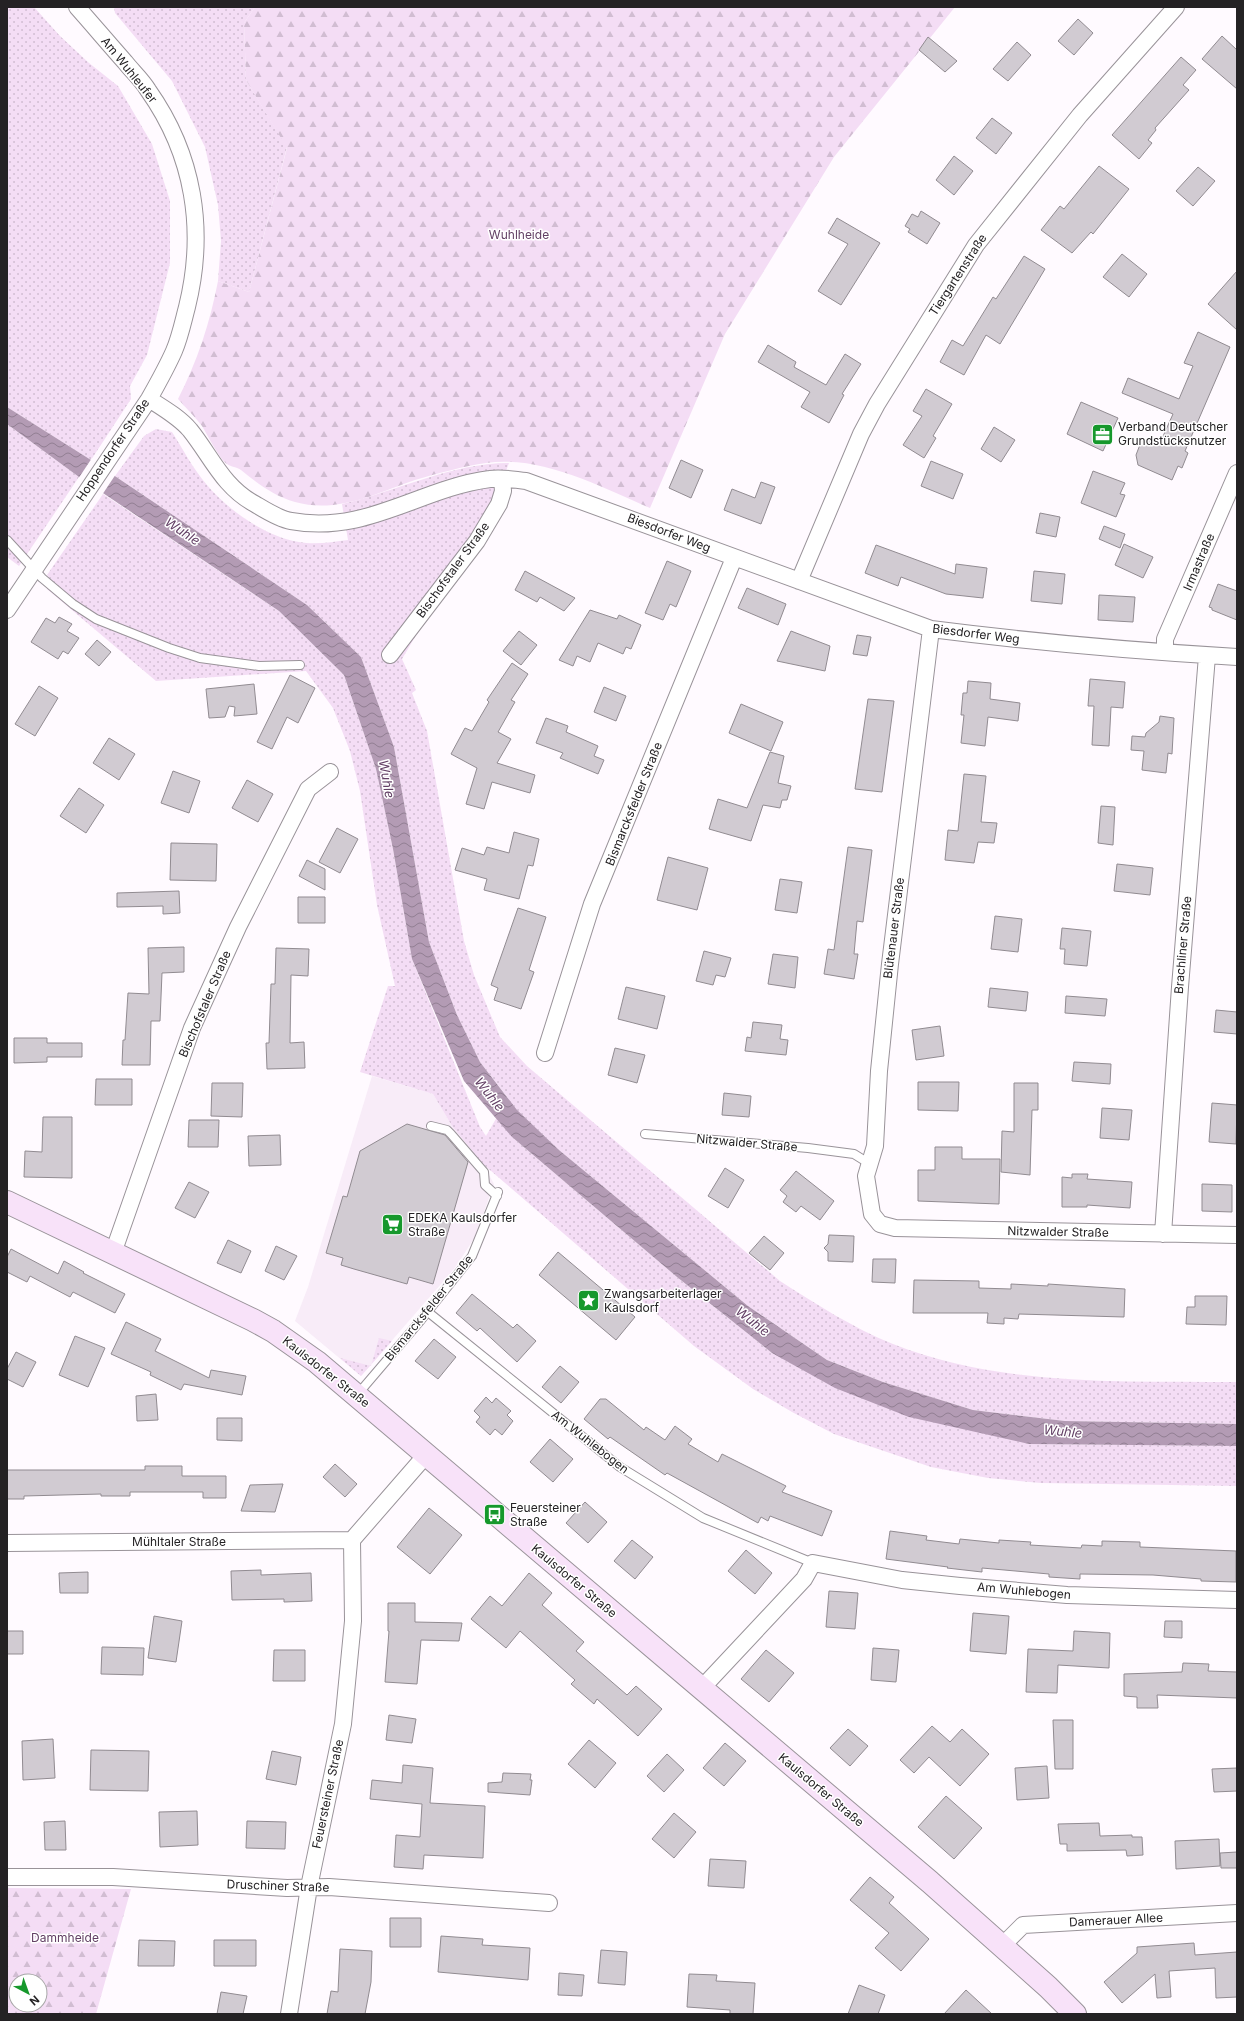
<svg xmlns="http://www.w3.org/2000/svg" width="1244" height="2021" font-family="Inter,sans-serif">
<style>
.built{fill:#f8ecf8}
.green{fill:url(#green-dots)}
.forest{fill:url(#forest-firs);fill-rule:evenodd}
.water{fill:url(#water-waves)}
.pier{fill:#fffaff}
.building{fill:#d1cbd2;stroke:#918b91}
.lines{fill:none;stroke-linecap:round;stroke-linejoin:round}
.lane-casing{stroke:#999399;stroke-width:10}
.street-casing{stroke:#999399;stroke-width:18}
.secondary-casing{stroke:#999399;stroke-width:24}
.lane{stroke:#fff;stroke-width:8}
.street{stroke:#fff;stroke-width:16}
.secondary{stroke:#f8e2f9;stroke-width:22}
.labels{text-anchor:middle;stroke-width:3;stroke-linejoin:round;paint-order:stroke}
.street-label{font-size:12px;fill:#242224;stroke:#fff}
.park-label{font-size:12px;fill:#634065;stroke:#fff}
.poi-label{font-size:12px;fill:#242224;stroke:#fff;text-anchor:start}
.water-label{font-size:13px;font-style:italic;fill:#634065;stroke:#fff}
</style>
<defs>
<pattern id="green-dots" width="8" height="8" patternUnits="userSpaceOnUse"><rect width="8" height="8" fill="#f4ddf5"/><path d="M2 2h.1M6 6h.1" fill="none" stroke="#d1bdd2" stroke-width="1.8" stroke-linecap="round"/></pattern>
<pattern id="forest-firs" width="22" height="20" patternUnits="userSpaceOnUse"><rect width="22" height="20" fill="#f4ddf5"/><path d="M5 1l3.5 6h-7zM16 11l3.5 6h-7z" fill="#d1bdd2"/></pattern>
<pattern id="water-waves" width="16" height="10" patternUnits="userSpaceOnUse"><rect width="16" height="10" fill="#b39bb4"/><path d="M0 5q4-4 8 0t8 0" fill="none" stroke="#917e92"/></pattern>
</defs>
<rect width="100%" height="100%" fill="#fffaff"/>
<path class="built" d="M372 1076 433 1094 452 1126 483 1164 494 1184 475 1237 464 1254 454 1269 361 1376 295 1321 308 1287Z"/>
<path class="green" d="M7 7H34L60 36 89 63 118 86 152 144 170 201V263L147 355 130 386 131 399 91 460 7 407Z
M114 7H255L244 23 246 80 287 147 249 292 218 281 221 241 218 205 205 147 172 81 115 13Z
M7 424 79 477 19 566 7 557Z
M156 429 172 432C183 449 193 469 207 485 229 511 265 536 299 542 315 545 332 542 348 540L342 504C398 491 451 463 509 463L493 505 402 659 416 690 412 693 427 731 464 941 474 975 500 1037 527 1066 780 1281C816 1304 853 1328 893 1344 1002 1387 1122 1381 1237 1382V1424L1065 1421 973 1410 883 1382 827 1360 748 1306 559 1150 517 1111 512 1137 677 1277 772 1353 1029 1444 1237 1446V1486L1041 1483 988 1478 931 1467 834 1434 792 1412 753 1389 694 1346 483 1164 452 1126 433 1094 360 1072 388 986H395L377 905 360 791 350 751 333 708 306 671 156 681 47 589 51 580 47 575 103 494 279 611 344 675 376 769 393 849 412 959 480 1127 486 1136 508 1098 480 1062 457 1015 429 942 394 747 361 657 307 605 115 476 144 436Z
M379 1338 392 1341 361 1376 340 1358 371 1366Z"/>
<path class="forest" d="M255 7H955L834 157 725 334 650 508C601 487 542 455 486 463 465 466 435 474 415 480 377 493 337 514 295 502 274 496 257 483 241 470 237 467 231 467 227 464 220 460 207 434 202 426 195 417 186 408 178 399 197 362 210 323 218 281L249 292 287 148 246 80 244 23Z
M7 1888 131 1889 96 2014H7ZM16 1981H40V2005H16Z"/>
<path class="water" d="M7 407 91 460 307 605 361 657 394 747 429 942 457 1015 480 1062 517 1110 559 1150 748 1306 827 1360 883 1382 973 1410 1065 1421 1237 1424V1446L1029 1444 909 1417 835 1388 772 1353 677 1277 512 1137 464 1081 412 959 393 849 376 769 344 675 279 611 79 477 7 424Z"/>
<path class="pier" d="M92 458 116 474 102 495 78 479Z"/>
<path class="building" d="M1078 19 1093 33 1074 55 1058 41Z
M1222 36 1237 50V89L1202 59Z
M928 37 957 61 945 72 919 50Z
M1017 42 1031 55 1008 81 993 69Z
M1181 57 1196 70 1183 85 1189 90 1155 128 1156 130 1148 140 1152 143 1139 159 1112 135Z
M992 118 1012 133 996 154 976 138Z
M954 156 973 171 954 195 936 180Z
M1099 166 1129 189 1093 234 1091 232 1072 253 1041 230 1060 206 1064 209Z
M1198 167 1215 181 1193 206 1176 191Z
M921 211 940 223 927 244 908 232 910 229 905 226 912 214 918 217Z
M837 218 880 243 841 305 818 291 848 244 828 233Z
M1122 254 1147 274 1129 297 1103 277Z
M1024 256 1045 269 1000 344 986 335 964 375 940 362 952 340 963 346 993 297 996 299Z
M1237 271V330L1208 304Z
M1198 332 1230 347 1185 451 1188 453 1182 468 1178 466 1172 480 1138 465 1136 455 1141 442 1148 438 1160 443 1173 414 1122 393 1128 378 1179 399 1193 366 1184 363Z
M768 345 796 362 794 367 826 385 845 354 861 364 842 394 844 395 829 423 801 407 810 392 758 362Z
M926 389 952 404 933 436 936 438 924 458 903 445 922 416 913 411Z
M1081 402 1118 418 1103 451 1067 434Z
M994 427 1015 440 1001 462 981 449Z
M681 460 703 470 691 498 669 488Z
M931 461 963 474 953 499 921 486Z
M1093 471 1125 483 1120 494 1125 495 1116 517 1081 503Z
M761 482 775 487 761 524 724 510 732 489 755 498Z
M1040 513 1060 517 1056 537 1036 533Z
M1104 526 1125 534 1120 548 1099 539Z
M1124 544 1153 557 1143 578 1115 565Z
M876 545 955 574 956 564 987 568 983 598 946 594 901 577 898 586 865 573Z
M667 561 691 571 676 607 670 604 663 620 645 613Z
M525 571 575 598 564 611 540 597 537 602 515 590Z
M1034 571 1065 574 1062 604 1031 601Z
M1218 584 1237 591V620L1212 610V608L1209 607Z
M747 588 786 604 778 625 738 608Z
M1099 595 1135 597 1133 622 1098 620Z
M590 610 617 619 619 615 641 625 631 649 626 647 623 654 598 643 590 662 577 656 573 666 559 660Z
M59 617 72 624 67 631 79 638 68 654 63 651 58 659 31 642 46 618 55 623Z
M519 631 537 645 521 665 503 651Z
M791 631 830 646 825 671 777 661Z
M857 635 871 637 867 656 853 654Z
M97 640 111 652 99 666 85 654Z
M512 663 528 674 511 700 515 702 498 732 511 739 497 763 535 775 530 793 492 782 484 809 466 804 477 768 451 754 465 728 472 731 489 702 487 700Z
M290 675 315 688 298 723 287 717 272 749 257 742Z
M1090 679 1125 682 1123 708 1111 707 1109 746 1092 745 1094 706H1088Z
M968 681 991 683 990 699 1020 703 1018 721 988 717 985 746 961 743 964 715H961L963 693H967Z
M254 684 257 714 234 716 235 707 229 706 225 717 209 718 206 689Z
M39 686 58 698 35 736 15 724Z
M604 687 626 696 616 721 594 712Z
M868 699 894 701 882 792 855 789Z
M741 704 783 722 771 751 729 733Z
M1160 716 1174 718 1172 754 1168 753 1166 773 1142 770 1144 751 1131 750 1132 736 1145 737 1146 733 1159 722Z
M546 718 568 726 566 732 598 746 594 756 604 760 598 774 560 758 563 753 536 743Z
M109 738 135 754 119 780 93 763Z
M770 752 784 756 778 783 791 786 787 800H782L780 808 763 805 751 841 709 829 718 799 747 808Z
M173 771 200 781 189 813 161 803Z
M964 774 986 776 981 822 997 823 994 843 978 842 974 863 945 860 948 830 958 831Z
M247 780 273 794 258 822 232 808Z
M79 788 104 805 86 833 60 816Z
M1101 806 1115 807 1113 845 1098 843Z
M337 828 358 839 340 873 319 862Z
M514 832 539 839 533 866 528 865 519 899 484 890 487 879 455 870 462 848 484 855 487 847 509 853Z
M171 843 217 844 216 881 170 880Z
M848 847 872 850 863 922 857 921 854 954H858L854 979 824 974 828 949 834 950Z
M668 857 708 868 697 910 657 900Z
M307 860 325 869V890L299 876Z
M1117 864 1153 868 1150 895 1114 891Z
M780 879 802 882 797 913 775 910Z
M179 891 180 913 163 914V906L117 907V893Z
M298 897H325V923H298Z
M518 908 546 917 529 970 534 972 521 1009 494 1000 498 988 491 985Z
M995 916 1022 919 1018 952 991 949Z
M1062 928 1091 931 1087 966 1064 964 1065 949H1060Z
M184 947V972L162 973 160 1021H151L150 1065H122L123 1040H125L128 993 149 994 148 948Z
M276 948 309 949 308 976 291 975 290 1043 304 1042 305 1068 267 1069 266 1043H269L271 984H275Z
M704 951 731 958 725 977 716 975 713 985 696 981Z
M773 954 798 957 795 988 768 984Z
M626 987 665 996 657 1029 618 1019Z
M990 988 1028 992 1026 1011 988 1007Z
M1066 996 1107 999 1105 1016 1065 1013Z
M1216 1010 1237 1012V1034L1214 1032Z
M753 1022 782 1025 780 1039 788 1040 786 1055 745 1051 747 1037 751 1038Z
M940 1026 944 1056 916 1060 912 1030Z
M14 1038H47V1043H82V1057H47V1062L14 1063Z
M615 1048 645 1055 637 1083 608 1075Z
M1074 1062 1111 1064 1110 1084 1072 1081Z
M96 1079H132V1105H95Z
M918 1082H959L958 1111 918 1110Z
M212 1083H243L242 1117 211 1116Z
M1014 1083H1038V1110H1032L1030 1175 1001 1172 1002 1131 1014 1132Z
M724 1093 751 1096 749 1117 722 1115Z
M1212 1103 1237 1105 1236 1144 1209 1142Z
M1102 1108 1132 1110 1129 1140 1100 1138Z
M43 1117H72V1178L24 1177 25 1151 42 1152Z
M189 1120H219L218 1147H188Z
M407 1124 445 1135 468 1162 433 1284 409 1277 407 1284 354 1269 341 1265 343 1258 326 1253 343 1196 347 1197 360 1151Z
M280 1135 281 1165 249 1166 248 1136Z
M935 1147H962V1159H1000L999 1204 918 1201V1170H935Z
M725 1168 744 1180 728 1208 708 1196Z
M796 1171 834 1201 820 1220 801 1206 796 1212 783 1202 787 1196 780 1190Z
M1072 1174H1088L1087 1179 1132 1182 1130 1208 1087 1205V1207H1062V1177L1072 1178Z
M189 1182 209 1192 195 1218 175 1208Z
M1202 1184 1232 1185V1212L1202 1211Z
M829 1235 854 1236 853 1262 828 1261V1252L824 1248 828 1244Z
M764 1236 784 1253 770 1270 749 1253Z
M228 1240 251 1251 241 1273 217 1263Z
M276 1246 297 1256 284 1280 265 1271Z
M11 1249 58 1274 64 1261 84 1272 83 1273 125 1294 115 1313 73 1292 70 1297 30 1276 27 1282 7 1272V1257Z
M558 1252 635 1317 616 1340 539 1275Z
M873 1259H896L895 1283 872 1282Z
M914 1280 979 1281V1288L1011 1289V1284L1048 1286V1284L1125 1289 1124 1317 1019 1314 1018 1319 1004 1318V1324L987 1323 988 1313H913Z
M472 1294 513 1328 517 1324 536 1341 517 1362 480 1328 477 1331 456 1313Z
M1195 1296H1227L1226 1325 1186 1324 1187 1307H1195Z
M126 1322 161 1339 155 1351 209 1378 211 1370 246 1376 242 1395 184 1384 181 1390 150 1375 151 1372 111 1354Z
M75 1336 105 1348 88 1387 59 1375Z
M434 1339 456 1357 438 1379 415 1361Z
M16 1352 36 1362 23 1387 7 1379V1369Z
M560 1366 579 1382 561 1403 542 1387Z
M156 1394 158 1420 137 1421 136 1396Z
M486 1397 492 1403 496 1398 511 1411 507 1415 513 1421 502 1435 495 1429 490 1435 476 1422 480 1417 474 1411Z
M600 1399H606L644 1430 646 1427 665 1440 675 1426 692 1439 688 1444 718 1462 722 1454 786 1486 782 1492 832 1511 822 1536 770 1516 768 1521 761 1517 758 1523 667 1473 665 1475 610 1437 608 1439 584 1419Z
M217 1418H242V1441L217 1440Z
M550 1439 573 1459 553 1482 530 1462Z
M335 1464 357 1484 345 1497 323 1477Z
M145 1466H182V1476H226V1498H203V1492H130V1496H101V1494L24 1496V1499H7V1470H145Z
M283 1484 275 1512 241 1511 250 1485Z
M585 1502 607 1522 588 1543 566 1523Z
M429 1508 462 1535 430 1574 397 1547Z
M890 1531 927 1536 926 1540 959 1544 960 1539 999 1543V1540L1031 1542 1030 1545 1081 1548 1082 1545 1102 1546V1541L1140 1542V1547L1236 1551V1582L1201 1581V1579L1153 1575 1080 1574V1579L1049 1577V1574L982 1568V1572L947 1568 948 1567 886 1559Z
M632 1540 653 1557 635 1579 614 1561Z
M746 1550 772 1573 755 1594 728 1571Z
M261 1570V1575L311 1573 312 1601 284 1602V1599L232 1600 231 1571Z
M88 1572V1593H60L59 1573Z
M529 1573 552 1593 542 1605 584 1642 576 1651 627 1695 636 1686 662 1709 638 1736 597 1699 594 1704 571 1684 575 1680 520 1631 506 1648 471 1619 490 1596 502 1606Z
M829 1591 858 1593 855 1629 826 1627Z
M388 1603H415V1622L462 1623 459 1641 421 1640 417 1684 385 1682 389 1631H388Z
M973 1613 1009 1616 1006 1654 970 1651Z
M154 1616 182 1621 176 1662 148 1658Z
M1165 1621H1182V1638L1164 1637Z
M7 1631H23V1654H7Z
M1074 1631 1110 1633 1109 1668 1058 1665 1057 1693 1026 1692 1028 1649 1073 1651Z
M102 1647 144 1648 143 1675 101 1674Z
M873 1648 899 1650 896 1682 871 1680Z
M274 1650H305V1681H273Z
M766 1650 794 1673 769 1702 741 1679Z
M1183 1663 1209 1664 1208 1671 1237 1672V1698L1157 1695 1158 1708H1137V1697L1124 1696V1674L1182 1672Z
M389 1715 416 1719 412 1743 386 1740Z
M1053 1720H1073V1769H1055Z
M932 1726 950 1742 962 1729 989 1754 960 1786 929 1757 914 1773 900 1760Z
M848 1729 868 1746 850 1766 830 1748Z
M53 1739 55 1778 23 1780 22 1741Z
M589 1740 616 1763 595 1788 568 1764Z
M725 1743 746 1761 724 1786 703 1768Z
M91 1750 149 1751 148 1791 90 1790Z
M272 1751 301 1757 296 1785 266 1779Z
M667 1754 684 1770 664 1792 647 1776Z
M403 1765 433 1768 430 1803 485 1806 483 1858 424 1855 423 1869 394 1867 396 1835 420 1837 422 1804 370 1799 372 1780 402 1783Z
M1047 1766 1049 1798 1017 1800 1015 1768Z
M1237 1768V1791L1214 1792 1212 1769Z
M503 1773 531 1774 530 1780H532L530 1795 488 1792V1783L502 1782Z
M946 1796 982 1828 954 1859 918 1827Z
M197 1811 198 1845 160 1847 159 1812Z
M674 1813 696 1832 674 1858 652 1839Z
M65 1821 66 1850H45L44 1822Z
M247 1821 286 1822 285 1849 246 1848Z
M1099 1823 1100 1836 1132 1835V1837H1142L1143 1855 1127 1856 1126 1850 1067 1851V1844H1060L1058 1824Z
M1219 1839 1220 1866 1176 1869 1175 1841Z
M1237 1852V1868H1221L1220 1853Z
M710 1859 746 1861 744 1888 708 1886Z
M870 1877 894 1897 889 1903 929 1939 901 1971 875 1948 889 1933 850 1900Z
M390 1918H421V1947H390Z
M441 1936 483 1939 482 1945 530 1948 528 1980 438 1972Z
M139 1940 175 1941 174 1966H138Z
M214 1940H256V1966H214Z
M1194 1943 1195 1955 1237 1952V1997L1216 1998 1215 1968 1169 1971 1171 1997 1157 1998 1155 1974 1122 2003 1104 1982 1137 1953V1947Z
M340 1949 372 1951 371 1982 365 2014H327L331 1991 338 1992Z
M601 1950 627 1952 625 1985 598 1983Z
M559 1973 584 1975 582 1996 558 1995Z
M689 1974 717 1975 716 1981 755 1983 753 2014H730V2010L687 2007Z
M859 1985 885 1995 878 2014H848Z
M966 1990 992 2014H944Z
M221 1992 247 1996 243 2014H217Z"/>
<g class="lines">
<defs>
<path id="lane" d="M7 540 42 578 73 604 96 619 169 648 200 658 259 666 300 665
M431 1126 447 1130 451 1134 484 1172 485 1185 497 1196
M645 1134 808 1148 854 1154 870 1164
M428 1312 620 1467 703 1518 813 1563
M357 1395 421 1320 472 1256 498 1192"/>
<path id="street" d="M149 399C163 408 179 417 190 430 211 456 223 487 255 504 265 510 279 519 291 521 366 535 420 488 490 479 502 477 515 480 526 481L931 629C1033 642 1135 651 1237 657
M799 581 861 434 877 404 976 245 1080 115 1176 7
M7 610 149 399C158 383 167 367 174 351 180 337 183 322 187 307 206 230 194 155 148 90 142 80 132 71 125 62 109 44 93 25 77 7
M931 629 890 964 879 1071 875 1146 866 1176 872 1214 880 1224 895 1228 1237 1235
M1165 652V639L1237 473
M390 655 477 541 499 504 503 491 502 479
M545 1053 592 904 734 558
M1163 1234 1180 987 1207 656
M113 1253 192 1028 238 927 308 789 330 772
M7 1543 352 1540
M701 1689 804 1579 813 1563 902 1580 960 1586 1067 1595 1237 1600
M7 1877H113L287 1888 329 1887 549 1903
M1003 1945 1023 1925 1237 1913
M289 2014 309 1887 343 1724 353 1621 352 1540 426 1455"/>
<path id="secondary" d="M7 1202 253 1320 273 1331 317 1362 930 1882 1048 1987 1075 2014"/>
</defs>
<use href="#lane" class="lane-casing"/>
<use href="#street" class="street-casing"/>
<use href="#secondary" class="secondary-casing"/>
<use href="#lane" class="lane"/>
<use href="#street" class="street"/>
<use href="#secondary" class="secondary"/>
</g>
<defs>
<symbol id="office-square" viewBox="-11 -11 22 22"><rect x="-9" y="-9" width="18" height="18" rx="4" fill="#16982c" stroke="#fff"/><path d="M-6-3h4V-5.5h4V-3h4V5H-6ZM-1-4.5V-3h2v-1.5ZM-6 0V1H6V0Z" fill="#fff"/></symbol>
<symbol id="supermarket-square" viewBox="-11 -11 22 22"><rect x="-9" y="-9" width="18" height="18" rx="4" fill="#16982c" stroke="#fff"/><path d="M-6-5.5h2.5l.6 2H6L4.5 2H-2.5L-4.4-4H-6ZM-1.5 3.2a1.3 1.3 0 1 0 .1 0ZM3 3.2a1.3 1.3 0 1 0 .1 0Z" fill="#fff"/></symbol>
<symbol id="sight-square" viewBox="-11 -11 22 22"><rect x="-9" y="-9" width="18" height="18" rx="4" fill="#16982c" stroke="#fff"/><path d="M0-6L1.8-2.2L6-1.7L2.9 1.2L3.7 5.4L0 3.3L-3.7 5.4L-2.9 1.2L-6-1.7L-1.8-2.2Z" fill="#fff"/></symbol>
<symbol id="bus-square" viewBox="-11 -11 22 22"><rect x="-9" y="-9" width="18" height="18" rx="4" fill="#16982c" stroke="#fff"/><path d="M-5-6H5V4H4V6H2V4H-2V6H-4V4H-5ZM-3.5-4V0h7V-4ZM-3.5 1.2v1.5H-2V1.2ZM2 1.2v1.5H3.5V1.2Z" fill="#fff"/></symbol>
</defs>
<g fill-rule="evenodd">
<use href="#office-square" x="1090" y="422" width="25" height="25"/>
<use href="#supermarket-square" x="380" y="1212" width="25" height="25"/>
<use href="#sight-square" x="576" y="1288" width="25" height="25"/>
<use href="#bus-square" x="482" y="1502" width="25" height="25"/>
</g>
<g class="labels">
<g class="street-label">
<text transform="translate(129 70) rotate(51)" y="4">Am Wuhleufer</text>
<text transform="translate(958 275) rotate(-57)" y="4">Tiergartenstraße</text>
<text transform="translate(113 450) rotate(-56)" y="4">Hoppendorfer Straße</text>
<text transform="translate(669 533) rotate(21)" y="4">Biesdorfer Weg</text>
<text transform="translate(1199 562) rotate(-67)" y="4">Irmastraße</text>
<text transform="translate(453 570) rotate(-54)" y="4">Bischofstaler Straße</text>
<text transform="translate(976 634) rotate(7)" y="4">Biesdorfer Weg</text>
<text transform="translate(634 804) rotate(-68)" y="4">Bismarcksfelder Straße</text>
<text transform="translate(894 928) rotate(-83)" y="4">Blütenauer Straße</text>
<text transform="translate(1183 945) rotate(-85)" y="4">Brachliner Straße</text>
<text transform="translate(205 1004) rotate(-67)" y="4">Bischofstaler Straße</text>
<text transform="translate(747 1143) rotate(5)" y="4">Nitzwalder Straße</text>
<text transform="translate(1058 1232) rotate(1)" y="4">Nitzwalder Straße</text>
<text transform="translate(429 1308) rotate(-51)" y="4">Bismarcksfelder Straße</text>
<text transform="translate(326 1372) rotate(38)" y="4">Kaulsdorfer Straße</text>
<text transform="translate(590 1442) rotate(38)" y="4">Am Wuhlebogen</text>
<text x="179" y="1546">Mühltaler Straße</text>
<text transform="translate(574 1581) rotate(40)" y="4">Kaulsdorfer Straße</text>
<text transform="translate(1024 1591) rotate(5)" y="4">Am Wuhlebogen</text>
<text transform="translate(821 1790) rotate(40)" y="4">Kaulsdorfer Straße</text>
<text transform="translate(328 1794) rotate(-78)" y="4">Feuersteiner Straße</text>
<text transform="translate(278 1886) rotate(2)" y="4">Druschiner Straße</text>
<text transform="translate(1116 1920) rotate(-3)" y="4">Damerauer Allee</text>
</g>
<g class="park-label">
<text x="519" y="239">Wuhlheide</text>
<text x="65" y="1942">Dammheide</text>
</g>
<g class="poi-label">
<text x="1118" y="431">Verband Deutscher<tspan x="1118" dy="14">Grundstücksnutzer</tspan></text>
<text x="408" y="1222">EDEKA Kaulsdorfer<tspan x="408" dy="14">Straße</tspan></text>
<text x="604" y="1298">Zwangsarbeiterlager<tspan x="604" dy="14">Kaulsdorf</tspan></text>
<text x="510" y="1512">Feuersteiner<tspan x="510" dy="14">Straße</tspan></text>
</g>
<g class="water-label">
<text transform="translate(183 531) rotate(34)" y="5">Wuhle</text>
<text transform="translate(387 779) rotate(80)" y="5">Wuhle</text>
<text transform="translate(490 1094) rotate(52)" y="5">Wuhle</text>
<text transform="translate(753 1321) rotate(38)" y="5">Wuhle</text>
<text transform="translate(1063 1431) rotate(6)" y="5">Wuhle</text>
</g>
</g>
<rect width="1244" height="2021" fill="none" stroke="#242224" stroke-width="16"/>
<g transform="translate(28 1993) rotate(139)"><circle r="19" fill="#ffffff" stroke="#a7a7a7"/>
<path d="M0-3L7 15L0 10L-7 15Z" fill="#16982c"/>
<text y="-6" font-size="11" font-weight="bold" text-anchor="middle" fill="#242224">N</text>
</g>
</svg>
